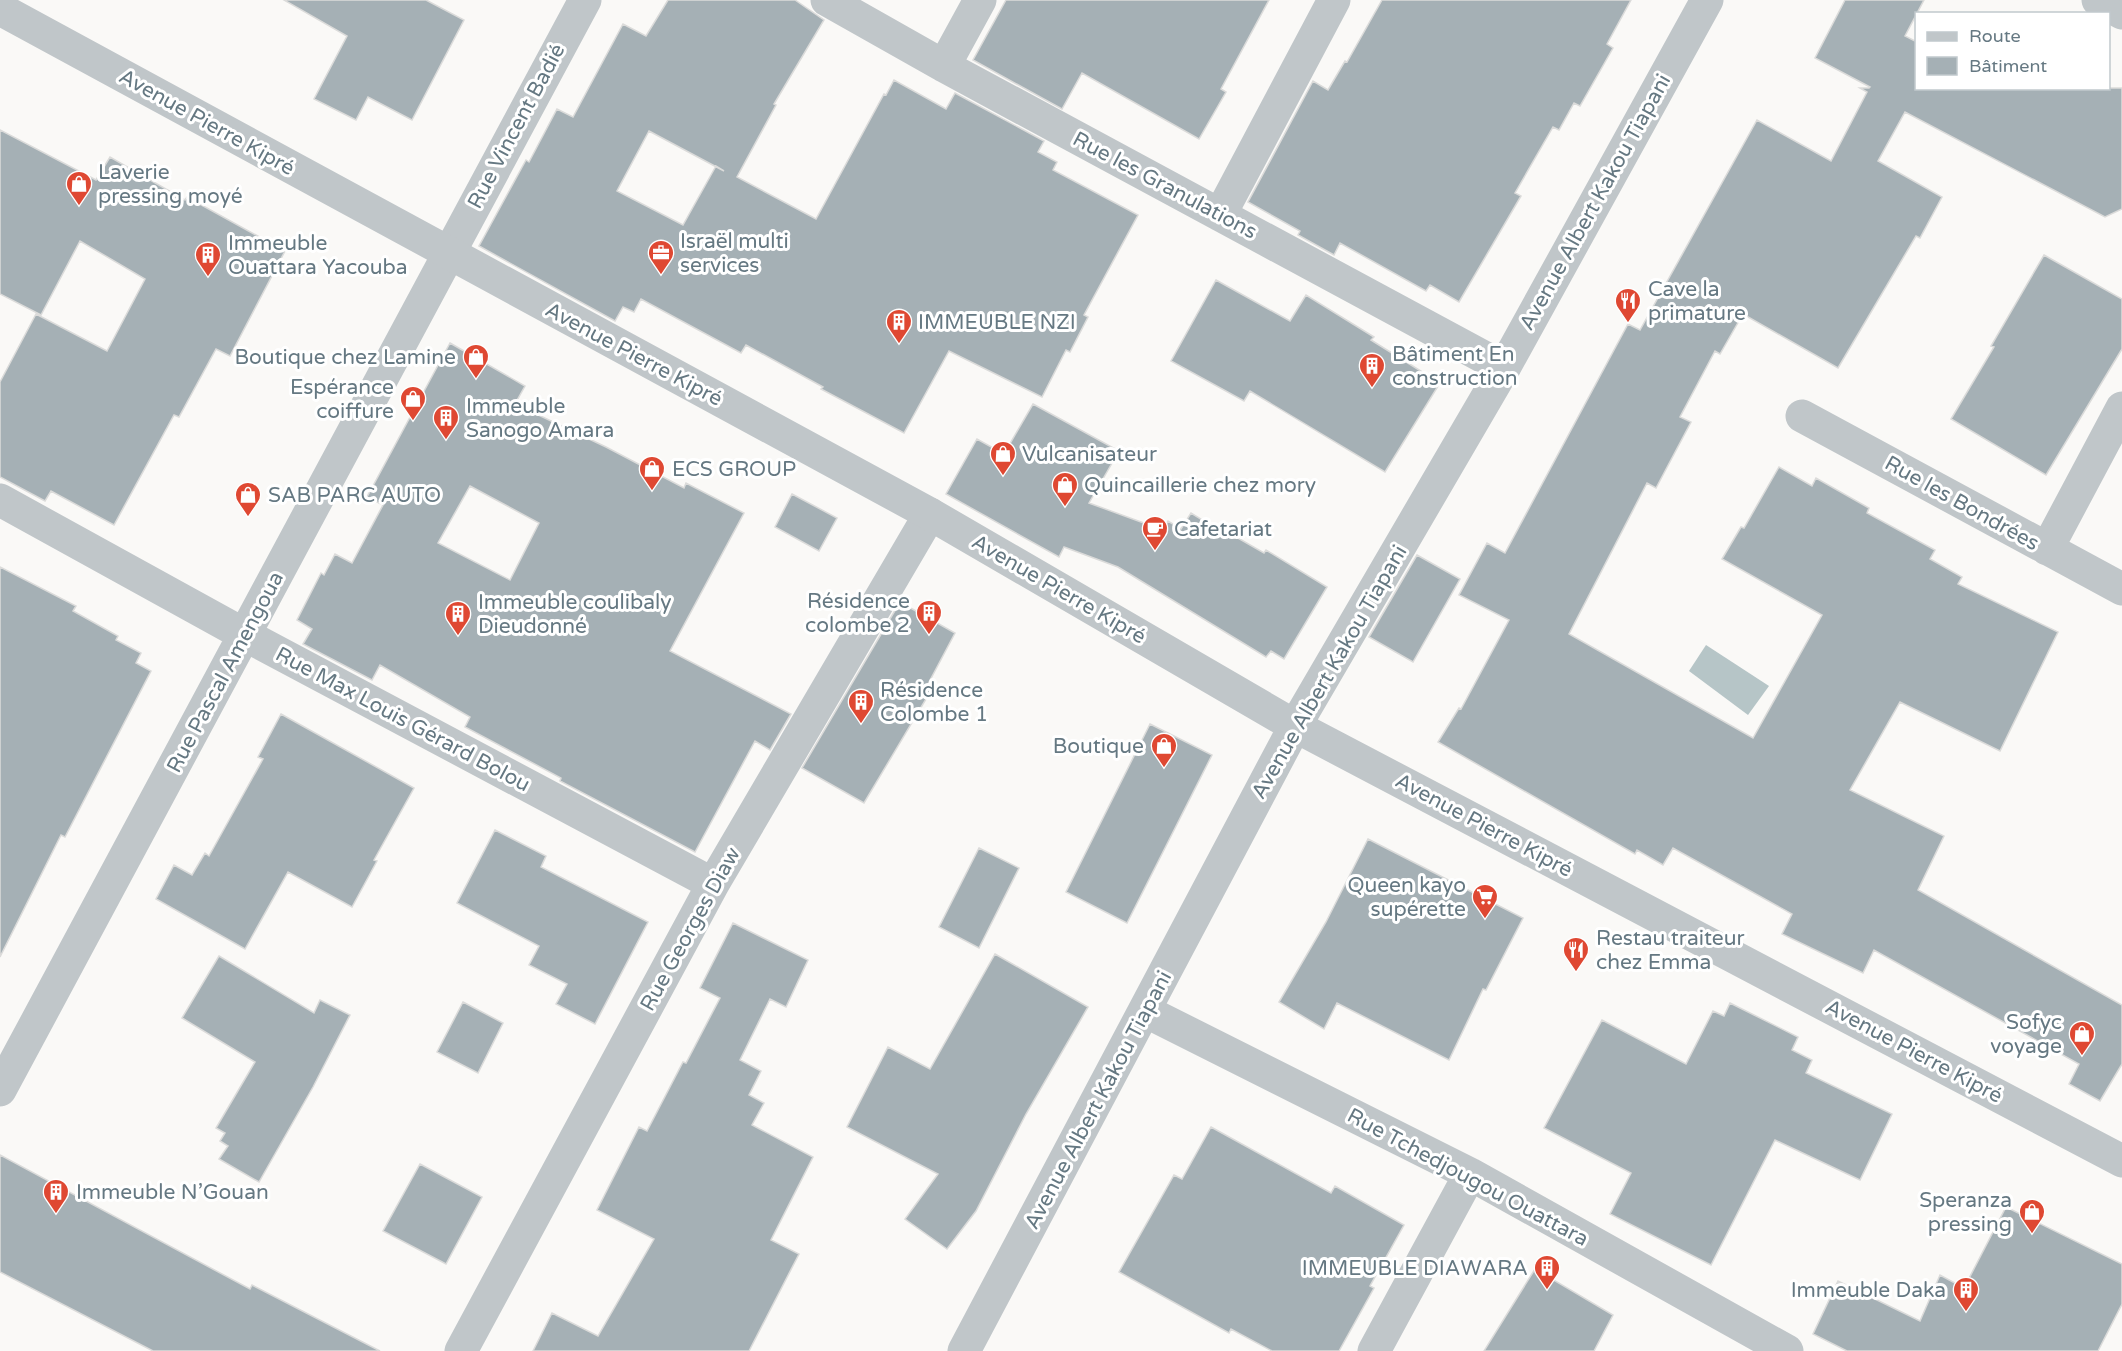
<svg xmlns="http://www.w3.org/2000/svg" width="2122" height="1351" font-family="'Varela Round',sans-serif">
<style>
.water{fill:#b6c5c7}
.building{fill:#a5b0b5;stroke:#dbdbda;stroke-width:1.5;fill-rule:evenodd}
.lines{fill:none;stroke-linecap:round;stroke-linejoin:round}
.minor{stroke:#c0c6c9;stroke-width:33}
.tertiary{stroke:#c0c6c9;stroke-width:33}
.labels{text-anchor:middle;stroke-width:6;stroke-linejoin:round;paint-order:stroke}
.street-label{font-size:21px;fill:#657882;stroke:#fff}
.poi-label{font-size:21px;fill:#657882;stroke:#fff;text-anchor:start}
</style>
<rect width="100%" height="100%" fill="#faf9f7"/>
<path class="water" d="M1706 645 1769 686 1748 715 1689 671Z"/>
<path class="building" d="M284 0H426L464 20 412 120 368 97 356 120 314 99 347 36Z
M668 0H795L824 20 774 104 776 105 737 177 816 219 884 94 886 95 894 80 946 109 955 93 1044 141 1038 152 1057 162 1053 170 1138 215 1084 315 1088 317 1070 352 1066 350 1042 397 949 351 904 433 821 389 823 387 746 345 741 353 641 299 634 312 623 307 615 321 479 246 526 160 529 162 557 109 573 117 623 24 646 36ZM649 131 724 171 716 166 683 225 617 191Z
M1006 0H1269L1221 89 1226 92 1199 139 1082 73 1062 109 973 60Z
M1382 0H1631L1607 44 1613 48 1580 106 1574 103 1559 130 1553 127 1515 193 1521 196 1459 302 1430 285 1426 291 1340 243 1334 255 1298 235 1300 231 1248 202 1313 81 1328 90 1345 61 1347 62Z
M1845 0H1924L1905 36 1917 42V88H2122V209L2105 217 1905 112 1878 161 1942 197 1920 238 1916 236 1838 368 1743 314 1720 354 1715 351 1680 417 1691 422 1656 488 1647 483 1569 634 1753 738 1822 615 1722 559 1741 527 1744 528 1779 467 1812 486 1816 478 1869 508 1867 513 1935 550 1930 559 1962 577 1958 584 2058 632 2000 751 1900 702 1850 790 1944 836 1918 890 2122 1005V1064L2100 1101 2069 1084 2079 1064 1874 950 1863 973 1782 934 1792 914 1673 848 1663 865 1637 850 1635 854 1438 742 1459 708 1461 709 1509 620 1459 595 1487 543 1505 553 1628 324 1640 330 1757 120 1831 161 1867 92 1860 88H1869L1870 87 1815 58Z
M0 130 96 180 110 157 185 200 187 197 285 251 230 356 216 349 179 417 174 415 114 525 51 491 45 501 0 477V382L36 314 107 351 145 279 80 241 41 315 0 294Z
M2044 255 2122 299V349L2046 475 1951 419 1994 347 1991 346Z
M1216 280 1290 321 1306 295 1374 337 1371 340 1440 383 1385 472 1250 391 1244 401 1171 361Z
M450 343 525 386 515 404 606 447 684 488 686 483 744 513 670 651 791 714 770 750 755 741 695 852 560 781 561 778 465 727 470 717 380 665 372 680 303 644 312 629 297 620 321 573 324 575 335 554 352 563 383 505 367 497ZM470 486 539 523 510 580 438 543Z
M1033 404 1119 451 1089 503 1163 530 1168 521 1181 529 1191 513 1222 532 1224 530 1264 553 1266 550 1327 587 1284 659 1271 651 1266 657 1118 567 1064 547 1059 557 946 494 977 439 1004 454Z
M792 494 837 518 819 551 775 527Z
M1417 555 1460 579 1413 662 1369 637Z
M0 567 76 606 73 611 118 636 116 640 141 653 136 663 151 671 65 837 61 835 0 957Z
M900 602 955 633 927 686 932 689 864 803 802 768Z
M281 714 414 788 374 860 377 861 352 907 288 872 245 949 156 899 174 865 192 875 205 853 209 856 263 759 258 757Z
M1150 724 1212 755 1127 923 1066 892Z
M495 830 546 856 541 867 648 922 595 1024 556 1004 567 984 529 965 539 946 457 903Z
M1368 839 1523 918 1486 990 1483 989 1449 1060 1337 1003 1324 1029 1279 1002 1326 922Z
M979 848 1019 868 979 948 939 927Z
M733 923 808 960 786 1007 770 999 740 1060 761 1071 749 1095 764 1103 752 1125 813 1157 771 1240 799 1254 749 1351H533L552 1313 598 1336 654 1239 597 1210 639 1127 647 1131 683 1062 686 1063 720 998 700 988Z
M995 954 1088 1007 1026 1114 976 1211 947 1249 905 1219 938 1174 847 1127 888 1047 930 1069Z
M219 956 314 1013 320 1000 350 1015 313 1087 259 1182 219 1159 228 1146 220 1141 225 1133 216 1128 255 1062 182 1018Z
M463 1002 503 1023 478 1073 437 1052Z
M1730 1003 1798 1037 1792 1050 1812 1060 1806 1073 1892 1114 1860 1180 1775 1140 1711 1265 1610 1214 1631 1173 1544 1128 1602 1020 1686 1064 1713 1011 1724 1016Z
M1211 1127 1331 1193 1335 1186 1404 1225 1370 1286 1374 1288 1339 1351H1272L1231 1329 1229 1333 1119 1272 1174 1175 1182 1179Z
M0 1155 250 1289 252 1285 380 1351H153L0 1272Z
M420 1164 482 1197 446 1264 383 1231Z
M2006 1207 2122 1264V1304L2098 1351H1847L1813 1334 1838 1281 1920 1321 1940 1275 1964 1288Z
M1535 1269 1613 1315 1594 1351H1484Z"/>
<g class="lines">
<path class="minor" d="M827 0 944 66 1504 368
M2098 0 2122 13
M944 66 980 0
M1220 215 1334 0
M1802 416 2122 589
M0 500 245 635 713 884
M2047 549 2122 408
M1145 1011 1470 1174 1787 1351
M0 1090 585 0
M461 1351 713 884 930 514
M1374 1351 1470 1174"/>
<path class="tertiary" d="M0 9 930 514 1295 726 2122 1161
M964 1351 1295 726 1504 368 1707 0"/>
</g>
<defs>
<symbol id="shop-pin" viewBox="-11 -11 22 30"><path d="M0 17L-7.5 6A9.5 9.5 0 1 1 7.5 6Z" fill="#df4832" stroke="#fff"/><path d="M-5-2.5h2.3a2.7 3.5 0 0 1 5.4 0H5L5.5 6h-11ZM-1.5-2.5h3a1.5 2.3 0 0 0-3 0Z" fill="#fff"/></symbol>
<symbol id="office-pin" viewBox="-11 -11 22 30"><path d="M0 17L-7.5 6A9.5 9.5 0 1 1 7.5 6Z" fill="#df4832" stroke="#fff"/><path d="M-6-3h4V-5.5h4V-3h4V5H-6ZM-1-4.5V-3h2v-1.5ZM-6 0V1H6V0Z" fill="#fff"/></symbol>
<symbol id="building-pin" viewBox="-11 -11 22 30"><path d="M0 17L-7.5 6A9.5 9.5 0 1 1 7.5 6Z" fill="#df4832" stroke="#fff"/><path d="M-4-6H4V6H1V3H-1V6H-4ZM-2.5-4.3h1.7v1.8h-1.7ZM.8-4.3h1.7v1.8H.8ZM-2.5-1h1.7V.8h-1.7ZM.8-1h1.7V.8H.8Z" fill="#fff"/></symbol>
<symbol id="restaurant-pin" viewBox="-11 -11 22 30"><path d="M0 17L-7.5 6A9.5 9.5 0 1 1 7.5 6Z" fill="#df4832" stroke="#fff"/><path d="M-5-6h1v4h1v-4h1v4h1v-4h1v5L-1.5 .5V6h-2V.5L-5-1ZM5-6V6H3V1.5H1.5Q1.5-4 5-6Z" fill="#fff"/></symbol>
<symbol id="cafe-pin" viewBox="-11 -11 22 30"><path d="M0 17L-7.5 6A9.5 9.5 0 1 1 7.5 6Z" fill="#df4832" stroke="#fff"/><path d="M-5.5-4.5H6V0H3Q3 3.5 0 3.5H-2.5Q-5.5 3.5-5.5 0ZM3-3.2v2h1.7v-2ZM-6 4.5H4V6H-6Z" fill="#fff"/></symbol>
<symbol id="supermarket-pin" viewBox="-11 -11 22 30"><path d="M0 17L-7.5 6A9.5 9.5 0 1 1 7.5 6Z" fill="#df4832" stroke="#fff"/><path d="M-6-5.5h2.5l.6 2H6L4.5 2H-2.5L-4.4-4H-6ZM-1.5 3.2a1.3 1.3 0 1 0 .1 0ZM3 3.2a1.3 1.3 0 1 0 .1 0Z" fill="#fff"/></symbol>
</defs>
<g fill-rule="evenodd">
<use href="#shop-pin" x="64" y="169" width="30" height="40"/>
<use href="#office-pin" x="646" y="238" width="30" height="40"/>
<use href="#building-pin" x="193" y="240" width="30" height="40"/>
<use href="#restaurant-pin" x="1613" y="286" width="30" height="40"/>
<use href="#building-pin" x="884" y="307" width="30" height="40"/>
<use href="#shop-pin" x="461" y="342" width="30" height="40"/>
<use href="#building-pin" x="1357" y="351" width="30" height="40"/>
<use href="#shop-pin" x="398" y="384" width="30" height="40"/>
<use href="#building-pin" x="431" y="403" width="30" height="40"/>
<use href="#shop-pin" x="988" y="439" width="30" height="40"/>
<use href="#shop-pin" x="637" y="454" width="30" height="40"/>
<use href="#shop-pin" x="1050" y="470" width="30" height="40"/>
<use href="#shop-pin" x="233" y="480" width="30" height="40"/>
<use href="#cafe-pin" x="1140" y="514" width="30" height="40"/>
<use href="#building-pin" x="914" y="598" width="30" height="40"/>
<use href="#building-pin" x="443" y="599" width="30" height="40"/>
<use href="#building-pin" x="846" y="687" width="30" height="40"/>
<use href="#shop-pin" x="1149" y="731" width="30" height="40"/>
<use href="#supermarket-pin" x="1470" y="882" width="30" height="40"/>
<use href="#restaurant-pin" x="1561" y="935" width="30" height="40"/>
<use href="#shop-pin" x="2067" y="1019" width="30" height="40"/>
<use href="#building-pin" x="41" y="1177" width="30" height="40"/>
<use href="#shop-pin" x="2017" y="1197" width="30" height="40"/>
<use href="#building-pin" x="1532" y="1253" width="30" height="40"/>
<use href="#building-pin" x="1951" y="1275" width="30" height="40"/>
</g>
<g class="labels">
<g class="street-label">
<text transform="translate(207 122) rotate(29)" y="7">Avenue Pierre Kipré</text>
<text transform="translate(516 126) rotate(-62)" y="7">Rue Vincent Badié</text>
<text transform="translate(1165 185) rotate(28)" y="7">Rue les Granulations</text>
<text transform="translate(1595 202) rotate(-61)" y="7">Avenue Albert Kakou Tiapani</text>
<text transform="translate(634 354) rotate(28)" y="7">Avenue Pierre Kipré</text>
<text transform="translate(1962 503) rotate(29)" y="7">Rue les Bondrées</text>
<text transform="translate(1059 589) rotate(30)" y="7">Avenue Pierre Kipré</text>
<text transform="translate(225 672) rotate(-62)" y="7">Rue Pascal Amengoua</text>
<text transform="translate(1329 672) rotate(-60)" y="7">Avenue Albert Kakou Tiapani</text>
<text transform="translate(403 719) rotate(28)" y="7">Rue Max Louis Gérard Bolou</text>
<text transform="translate(1484 825) rotate(28)" y="7">Avenue Pierre Kipré</text>
<text transform="translate(690 929) rotate(-61)" y="7">Rue Georges Diaw</text>
<text transform="translate(1914 1051) rotate(28)" y="7">Avenue Pierre Kipré</text>
<text transform="translate(1098 1100) rotate(-62)" y="7">Avenue Albert Kakou Tiapani</text>
<text transform="translate(1468 1177) rotate(28)" y="7">Rue Tchedjougou Ouattara</text>
</g>
<g class="poi-label">
<text x="98" y="179">Laverie<tspan x="98" dy="24">pressing moyé</tspan></text>
<text x="680" y="248">Israël multi<tspan x="680" dy="24">services</tspan></text>
<text x="228" y="250">Immeuble<tspan x="228" dy="24">Ouattara Yacouba</tspan></text>
<text x="1648" y="296">Cave la<tspan x="1648" dy="24">primature</tspan></text>
<text x="918" y="329">IMMEUBLE NZI</text>
<text x="1392" y="361">Bâtiment En<tspan x="1392" dy="24">construction</tspan></text>
<text x="456" y="364" text-anchor="end">Boutique chez Lamine</text>
<text x="394" y="394" text-anchor="end">Espérance<tspan x="394" dy="24">coiffure</tspan></text>
<text x="466" y="413">Immeuble<tspan x="466" dy="24">Sanogo Amara</tspan></text>
<text x="1022" y="461">Vulcanisateur</text>
<text x="672" y="476">ECS GROUP</text>
<text x="1084" y="492">Quincaillerie chez mory</text>
<text x="268" y="502">SAB PARC AUTO</text>
<text x="1174" y="536">Cafetariat</text>
<text x="910" y="608" text-anchor="end">Résidence<tspan x="910" dy="24">colombe 2</tspan></text>
<text x="478" y="609">Immeuble coulibaly<tspan x="478" dy="24">Dieudonné</tspan></text>
<text x="880" y="697">Résidence<tspan x="880" dy="24">Colombe 1</tspan></text>
<text x="1144" y="753" text-anchor="end">Boutique</text>
<text x="1466" y="892" text-anchor="end">Queen kayo<tspan x="1466" dy="24">supérette</tspan></text>
<text x="1596" y="945">Restau traiteur<tspan x="1596" dy="24">chez Emma</tspan></text>
<text x="2062" y="1029" text-anchor="end">Sofyc<tspan x="2062" dy="24">voyage</tspan></text>
<text x="76" y="1199">Immeuble N’Gouan</text>
<text x="2012" y="1207" text-anchor="end">Speranza<tspan x="2012" dy="24">pressing</tspan></text>
<text x="1528" y="1275" text-anchor="end">IMMEUBLE DIAWARA</text>
<text x="1946" y="1297" text-anchor="end">Immeuble Daka</text>
</g>
</g>
<rect x="1915" y="12" width="195" height="78" fill="#ffffff" stroke="#c1c9cd" stroke-width="1.5"/>
<rect x="1927" y="32" width="30" height="9" fill="#c0c6c9" stroke="#c1c9cd" stroke-width="1.5"/>
<text x="1969" y="42" font-size="18" fill="#657882">Route</text>
<rect x="1927" y="57" width="30" height="18" fill="#a5b0b5" stroke="#c1c9cd" stroke-width="1.5"/>
<text x="1969" y="72" font-size="18" fill="#657882">Bâtiment</text>
</svg>
